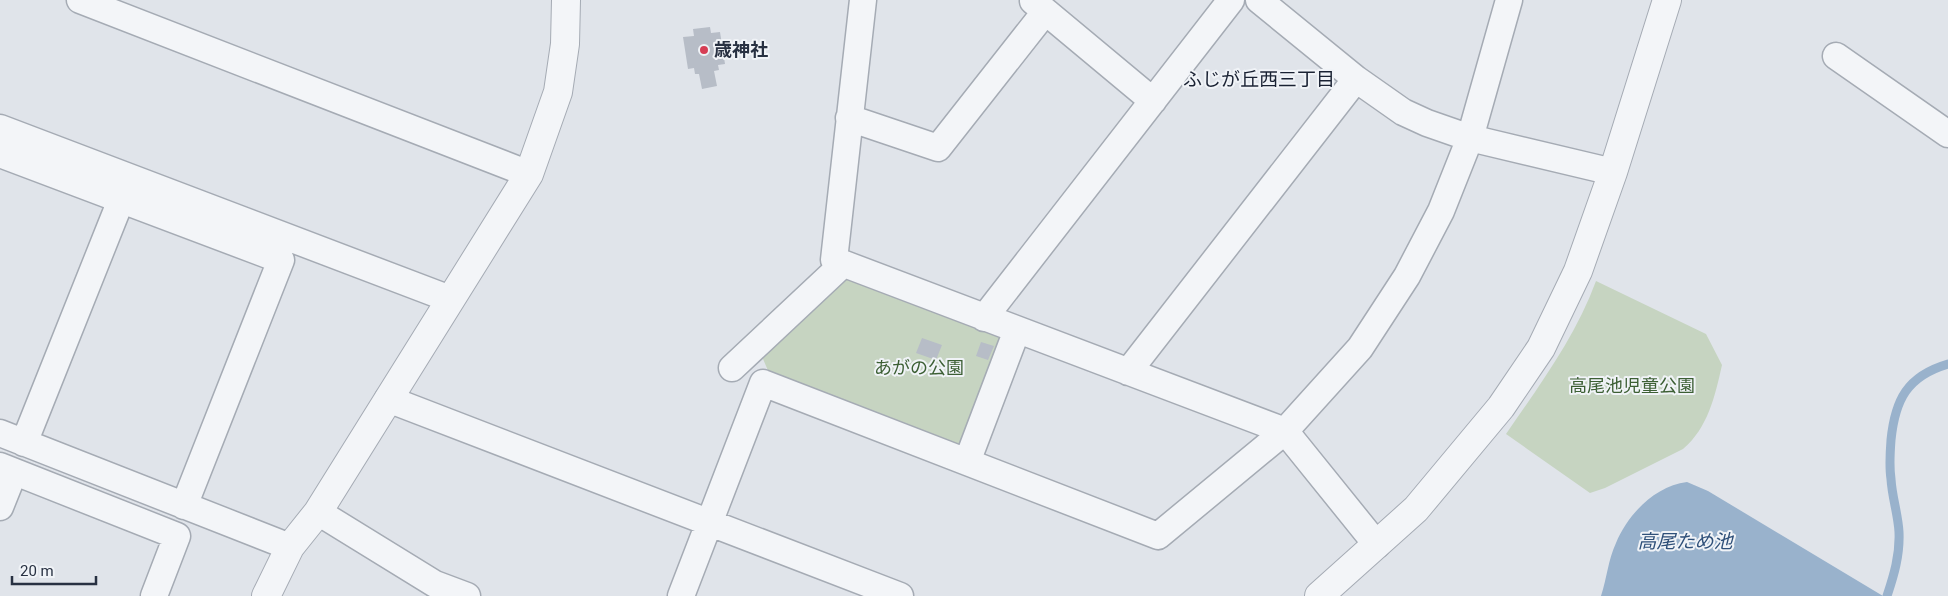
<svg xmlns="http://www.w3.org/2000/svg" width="1948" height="596" font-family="Roboto,'Noto Sans JP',sans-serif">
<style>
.green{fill:#c6d4c1}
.water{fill:#99b2cc}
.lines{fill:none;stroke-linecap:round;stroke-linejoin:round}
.stream{stroke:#99b2cc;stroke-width:9}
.building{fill:#b7bdc7}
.minor-casing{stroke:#a5abb4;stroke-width:29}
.tertiary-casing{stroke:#a5abb4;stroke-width:30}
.minor{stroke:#f3f5f8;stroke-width:26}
.tertiary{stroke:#f3f5f8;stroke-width:28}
.poi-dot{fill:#d63e55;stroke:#f0f3f7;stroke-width:2}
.labels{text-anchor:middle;stroke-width:4;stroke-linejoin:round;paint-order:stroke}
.poi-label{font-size:18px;font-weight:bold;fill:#283142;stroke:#f0f3f7;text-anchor:start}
.park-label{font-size:18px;fill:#3c5f34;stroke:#f0f3f7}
.neighbourhood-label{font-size:19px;fill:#1a2233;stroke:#f0f3f7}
.water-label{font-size:19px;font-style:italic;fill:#2f5079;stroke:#f0f3f7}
</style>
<rect width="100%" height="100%" fill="#e0e4ea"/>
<path class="green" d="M844 277 1005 338 964 447 769 373 761 354Z
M1596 281 1706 334 1722 365C1715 396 1708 428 1683 449L1605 488 1590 493 1506 434C1539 386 1576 336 1596 281Z"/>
<path class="water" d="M1687 482 1708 491 1883 596H1601C1607 578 1608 560 1616 543 1628 514 1655 486 1687 482Z"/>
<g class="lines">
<path class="stream" d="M1887 596C1894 575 1900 555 1899 532 1898 514 1892 497 1891 479 1889 466 1890 453 1891 440 1895 400 1907 376 1948 364"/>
</g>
<path class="building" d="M710 27 711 33 720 32 725 64 718 65 719 70 714 71 717 86 702 89 699 74H695L694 68 688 69 683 37 694 36 693 29Z
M922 338 942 345 936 360 916 353Z
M981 342 994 346 988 360 976 356Z"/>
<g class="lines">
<defs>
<path id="minor" d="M80 0 529 174
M863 0 834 260 1285 431 1377 545
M1259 0 1356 79 1403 112 1427 123 1470 138 1613 172
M1033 1 1153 101
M1836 56 1948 134
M849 118 938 148 1045 12
M0 128 450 299
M0 154 281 260 184 506
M984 318 1231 0
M732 368 843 264
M1128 372 1356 79
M388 399 900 596
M0 433 290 547
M24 443 121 200
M967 462 1017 330
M0 466 177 536 154 596
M0 507 14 472
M318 512 435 584 467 596
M681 596 763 383 1158 536 1285 431 1360 348 1407 276 1441 211 1470 138 1509 0"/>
<path id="tertiary" d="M266 596 290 547 318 512 529 174 558 92 565 44 566 0
M1319 596 1416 509 1501 407 1541 348 1578 271 1613 172 1667 0"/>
</defs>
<use href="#minor" class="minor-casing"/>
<use href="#tertiary" class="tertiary-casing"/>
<use href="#minor" class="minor"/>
<use href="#tertiary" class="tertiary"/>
</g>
<circle class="poi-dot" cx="704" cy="50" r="5"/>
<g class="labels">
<g class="poi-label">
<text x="714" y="56">歳神社</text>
</g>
<g class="park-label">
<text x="919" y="374">あがの公園</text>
<text x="1632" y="392">高尾池児童公園</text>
</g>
<g class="neighbourhood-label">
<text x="1259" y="86">ふじが丘西三丁目</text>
</g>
<g class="water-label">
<text x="1685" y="548">高尾ため池</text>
</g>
</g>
<path d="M12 576v8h84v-8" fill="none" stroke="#283142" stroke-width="2.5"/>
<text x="20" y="576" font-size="15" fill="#283142" stroke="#f0f3f7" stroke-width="4" paint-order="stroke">20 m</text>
</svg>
